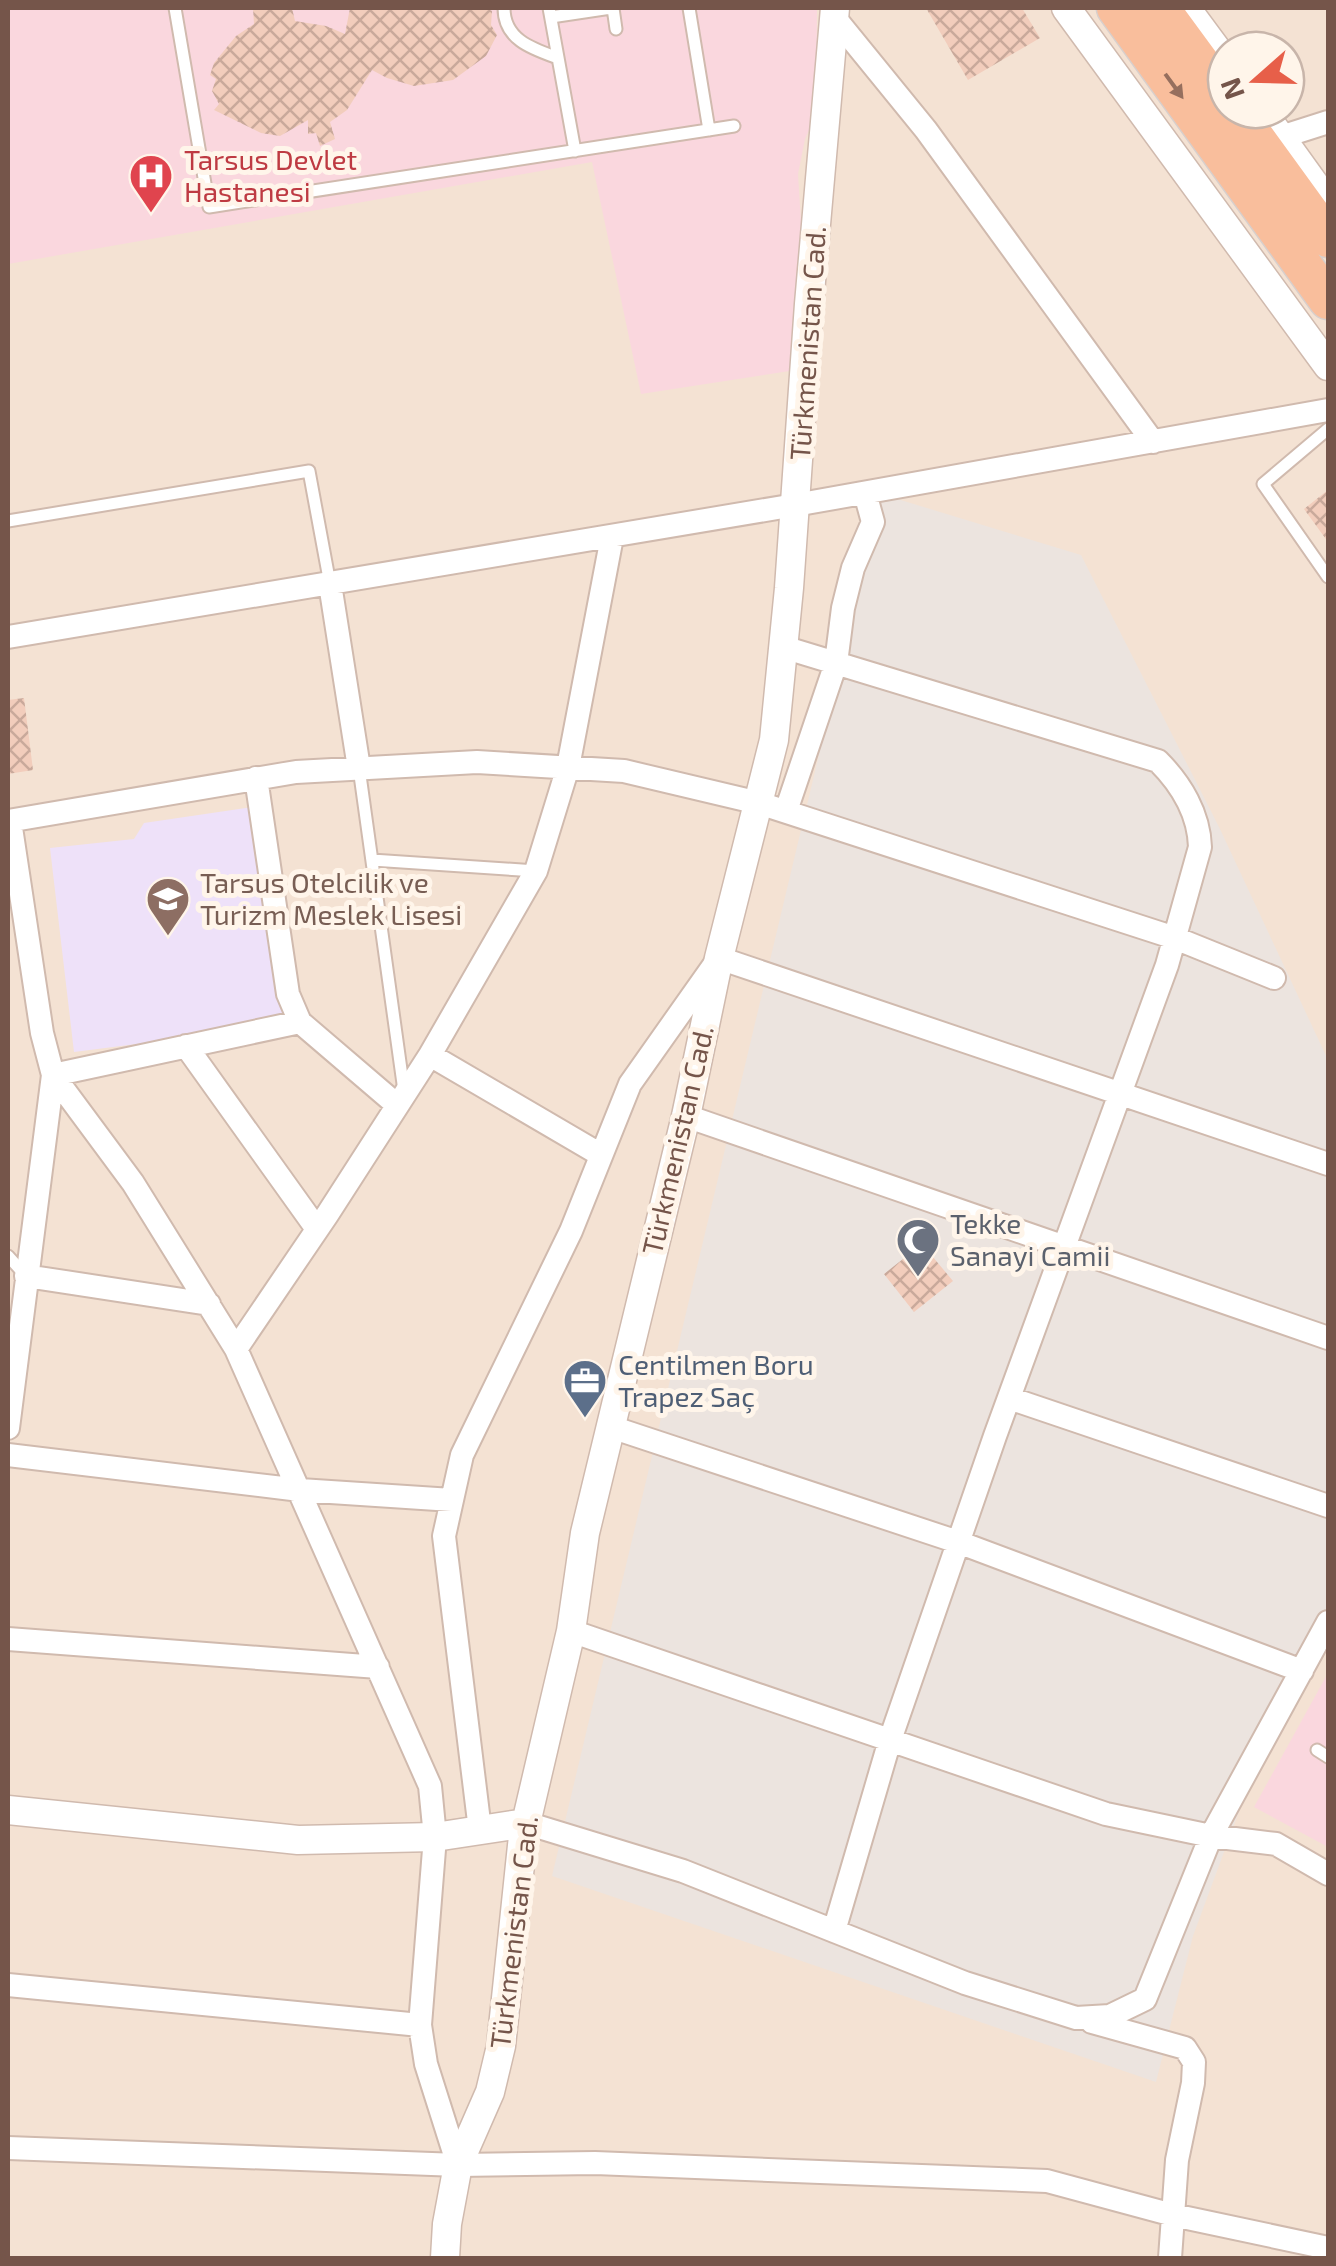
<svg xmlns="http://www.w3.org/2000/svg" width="1336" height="2266" font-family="'Exo 2',sans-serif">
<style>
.residential{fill:#f4e2d3;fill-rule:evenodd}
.industrial{fill:#ece4df}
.education{fill:#eee1f9}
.medical{fill:#fad7de}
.building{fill:url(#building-cross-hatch)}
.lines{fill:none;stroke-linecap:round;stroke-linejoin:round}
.service-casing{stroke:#d0baae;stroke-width:15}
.minor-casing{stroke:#d0baae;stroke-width:26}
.tertiary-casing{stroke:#d0baae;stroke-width:31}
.trunk-casing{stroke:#d8cfcc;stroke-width:41}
.service{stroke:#fff;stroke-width:11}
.minor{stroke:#fff;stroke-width:22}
.tertiary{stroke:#fff;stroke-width:28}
.trunk{stroke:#f9be9c;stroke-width:38}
.oneway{fill:#966f5e}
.labels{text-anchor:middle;stroke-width:10;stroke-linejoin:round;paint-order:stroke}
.health-label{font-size:28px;fill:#be3a42;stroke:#fff5ea;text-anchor:start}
.street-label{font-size:28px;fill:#75554a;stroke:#fff5ea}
.education-label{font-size:28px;fill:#785e54;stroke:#fff5ea;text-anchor:start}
.worship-label{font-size:28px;fill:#5b616d;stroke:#fff5ea;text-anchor:start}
.service-label{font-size:28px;fill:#4e5e75;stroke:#fff5ea;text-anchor:start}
</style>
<defs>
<pattern id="building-cross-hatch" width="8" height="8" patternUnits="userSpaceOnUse" patternTransform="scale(2.5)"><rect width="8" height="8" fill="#f2cdbc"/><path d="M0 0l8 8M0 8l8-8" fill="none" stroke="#c9a99b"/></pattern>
</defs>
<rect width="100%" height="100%" fill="#fcf1e4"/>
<path class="residential" d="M8 8H1328V2258H8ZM1226 50H1286V110H1226Z"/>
<path class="industrial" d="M881 494 1081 555 1219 827 1328 1060V1624L1241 1806 1193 1936 1156 2082 552 1876Z"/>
<path class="education" d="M260 806 285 1025 74 1052 50 848 134 839 144 823Z"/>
<path class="medical" d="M8 8H817L816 115 805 139 798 174 803 254 796 370 641 394 592 162 8 264Z
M1328 1673V1847L1254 1807Z"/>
<path class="building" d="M253 8H292L295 21 326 26 345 34 350 8H486L492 11 491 25 497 35 486 56 453 80 414 86 387 78 372 70 347 110 330 122 335 139 320 146 316 133 308 134V120L280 136 261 133 214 110 219 104 212 91 216 79 210 75 214 63 236 36 254 24Z
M926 8H1022L1040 38 968 80Z
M1328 490V542L1304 509Z
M24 698 33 770 8 774V700Z
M922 1244 953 1281 914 1312 884 1274Z"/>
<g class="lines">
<defs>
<path id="service" d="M175 8 209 207 734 126
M504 8C504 40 533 49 558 58
M549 8 575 151
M613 8 616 29
M689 8 709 130
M551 17 611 8
M1328 429 1263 484 1328 577
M8 521 309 471 330 584
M359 768 404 1091
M372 860 536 871
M8 1256 26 1276
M1317 1750 1328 1757"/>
<path id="minor" d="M834 17 926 130 1153 442
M1281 137 1328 122
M330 584 359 768
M8 637 795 505 1328 410
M783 647 1158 761C1181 784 1199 814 1200 847L1167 965 995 1436 890 1740 834 1931
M256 778 288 994 300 1022 397 1105
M786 811 836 663 843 608 853 568 873 522 865 493
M8 821 296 772 477 762 624 771 759 803 1175 938 1274 978
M10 821 42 1033 53 1075 133 1183 236 1349 430 1786 435 1837 420 2025 426 2064 458 2165
M186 1046 317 1229
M430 1055 601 1155
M686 1116 1328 1338
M26 1276 209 1304
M236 1349 327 1215 430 1055 536 871 568 767 612 537
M1009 1398 1328 1506
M611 1427 958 1542 1302 1671
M8 1428 53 1075 300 1022
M8 1455 300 1490 452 1500
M571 1631 1106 1814 1211 1836 1276 1844 1328 1874
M8 1639 378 1667
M526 1823 683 1871 965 1983 1076 2018 1110 2016 1145 1999 1211 1836 1328 1622
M480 1830 444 1536 462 1455 571 1231 630 1084 719 958 1328 1164
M8 1985 420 2025
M1092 2022 1185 2048 1194 2062 1193 2083 1177 2160 1170 2258
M8 2148 458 2165 595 2163 1047 2181 1173 2215 1328 2248"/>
<path id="tertiary" d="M1066 8 1328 366
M1186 8 1226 62
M1261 110 1328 203
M8 1810 298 1840 435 1837 526 1823
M445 2258 447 2224 458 2165 490 2092 501 2046 523 1836 571 1631 585 1533 686 1116 719 958 774 740 789 588 809 304 835 8"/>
<path id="trunk" d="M1116 8 1328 300
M1160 8 1226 98
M1235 110 1328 238"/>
</defs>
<use href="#service" class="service-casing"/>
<use href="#minor" class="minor-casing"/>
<use href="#tertiary" class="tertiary-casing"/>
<use href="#trunk" class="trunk-casing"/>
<use href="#service" class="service"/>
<use href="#minor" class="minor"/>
<use href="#tertiary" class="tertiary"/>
<use href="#trunk" class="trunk"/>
</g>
<defs><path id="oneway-solid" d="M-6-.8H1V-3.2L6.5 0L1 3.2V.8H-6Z" transform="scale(2.5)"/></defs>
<use class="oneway" href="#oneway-solid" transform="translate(1174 86) rotate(54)"/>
<defs>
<symbol id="hospital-pin" viewBox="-11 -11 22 30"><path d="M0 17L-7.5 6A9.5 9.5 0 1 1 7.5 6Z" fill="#e0444e" stroke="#fff5ea"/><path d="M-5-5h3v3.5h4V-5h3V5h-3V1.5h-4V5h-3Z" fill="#fff"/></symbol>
<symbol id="school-pin" viewBox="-11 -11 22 30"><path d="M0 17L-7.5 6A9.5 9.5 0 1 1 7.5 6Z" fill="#8d6e63" stroke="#fff5ea"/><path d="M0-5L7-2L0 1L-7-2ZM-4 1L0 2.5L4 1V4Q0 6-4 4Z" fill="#fff"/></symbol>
<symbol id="mosque-pin" viewBox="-11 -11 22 30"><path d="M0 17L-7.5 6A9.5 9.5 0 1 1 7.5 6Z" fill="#6b7280" stroke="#fff5ea"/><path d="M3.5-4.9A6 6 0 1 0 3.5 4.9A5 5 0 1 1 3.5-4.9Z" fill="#fff"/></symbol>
<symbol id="office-pin" viewBox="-11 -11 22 30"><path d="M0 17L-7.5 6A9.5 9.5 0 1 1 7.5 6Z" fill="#5c6f8a" stroke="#fff5ea"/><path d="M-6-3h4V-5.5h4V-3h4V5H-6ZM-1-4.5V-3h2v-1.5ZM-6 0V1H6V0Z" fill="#fff"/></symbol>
</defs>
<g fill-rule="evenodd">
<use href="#hospital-pin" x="126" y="151" width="50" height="68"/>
<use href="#school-pin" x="143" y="874" width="50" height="68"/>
<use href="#mosque-pin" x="893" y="1215" width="50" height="68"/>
<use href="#office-pin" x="560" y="1356" width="50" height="68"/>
</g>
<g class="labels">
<g class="health-label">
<text x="184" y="170">Tarsus Devlet<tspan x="184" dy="32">Hastanesi</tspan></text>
</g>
<g class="street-label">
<text transform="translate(808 343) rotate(-86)" y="10">Türkmenistan Cad.</text>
<text transform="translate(678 1140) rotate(-77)" y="10">Türkmenistan Cad.</text>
<text transform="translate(514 1932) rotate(-83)" y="10">Türkmenistan Cad.</text>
</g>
<g class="education-label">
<text x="200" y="893">Tarsus Otelcilik ve<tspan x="200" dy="32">Turizm Meslek Lisesi</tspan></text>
</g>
<g class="worship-label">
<text x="950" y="1234">Tekke<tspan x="950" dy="32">Sanayi Camii</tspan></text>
</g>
<g class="service-label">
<text x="618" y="1375">Centilmen Boru<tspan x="618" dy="32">Trapez Saç</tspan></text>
</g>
</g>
<rect width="1336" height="2266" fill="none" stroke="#75554a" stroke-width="20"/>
<g transform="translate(1256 80) rotate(250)"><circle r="48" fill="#fff5ea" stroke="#c8b5aa" stroke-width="2.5"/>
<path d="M0-8L18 38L0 25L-18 38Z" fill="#e75f49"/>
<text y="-15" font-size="28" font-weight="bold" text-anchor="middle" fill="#75554a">N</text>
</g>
</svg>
